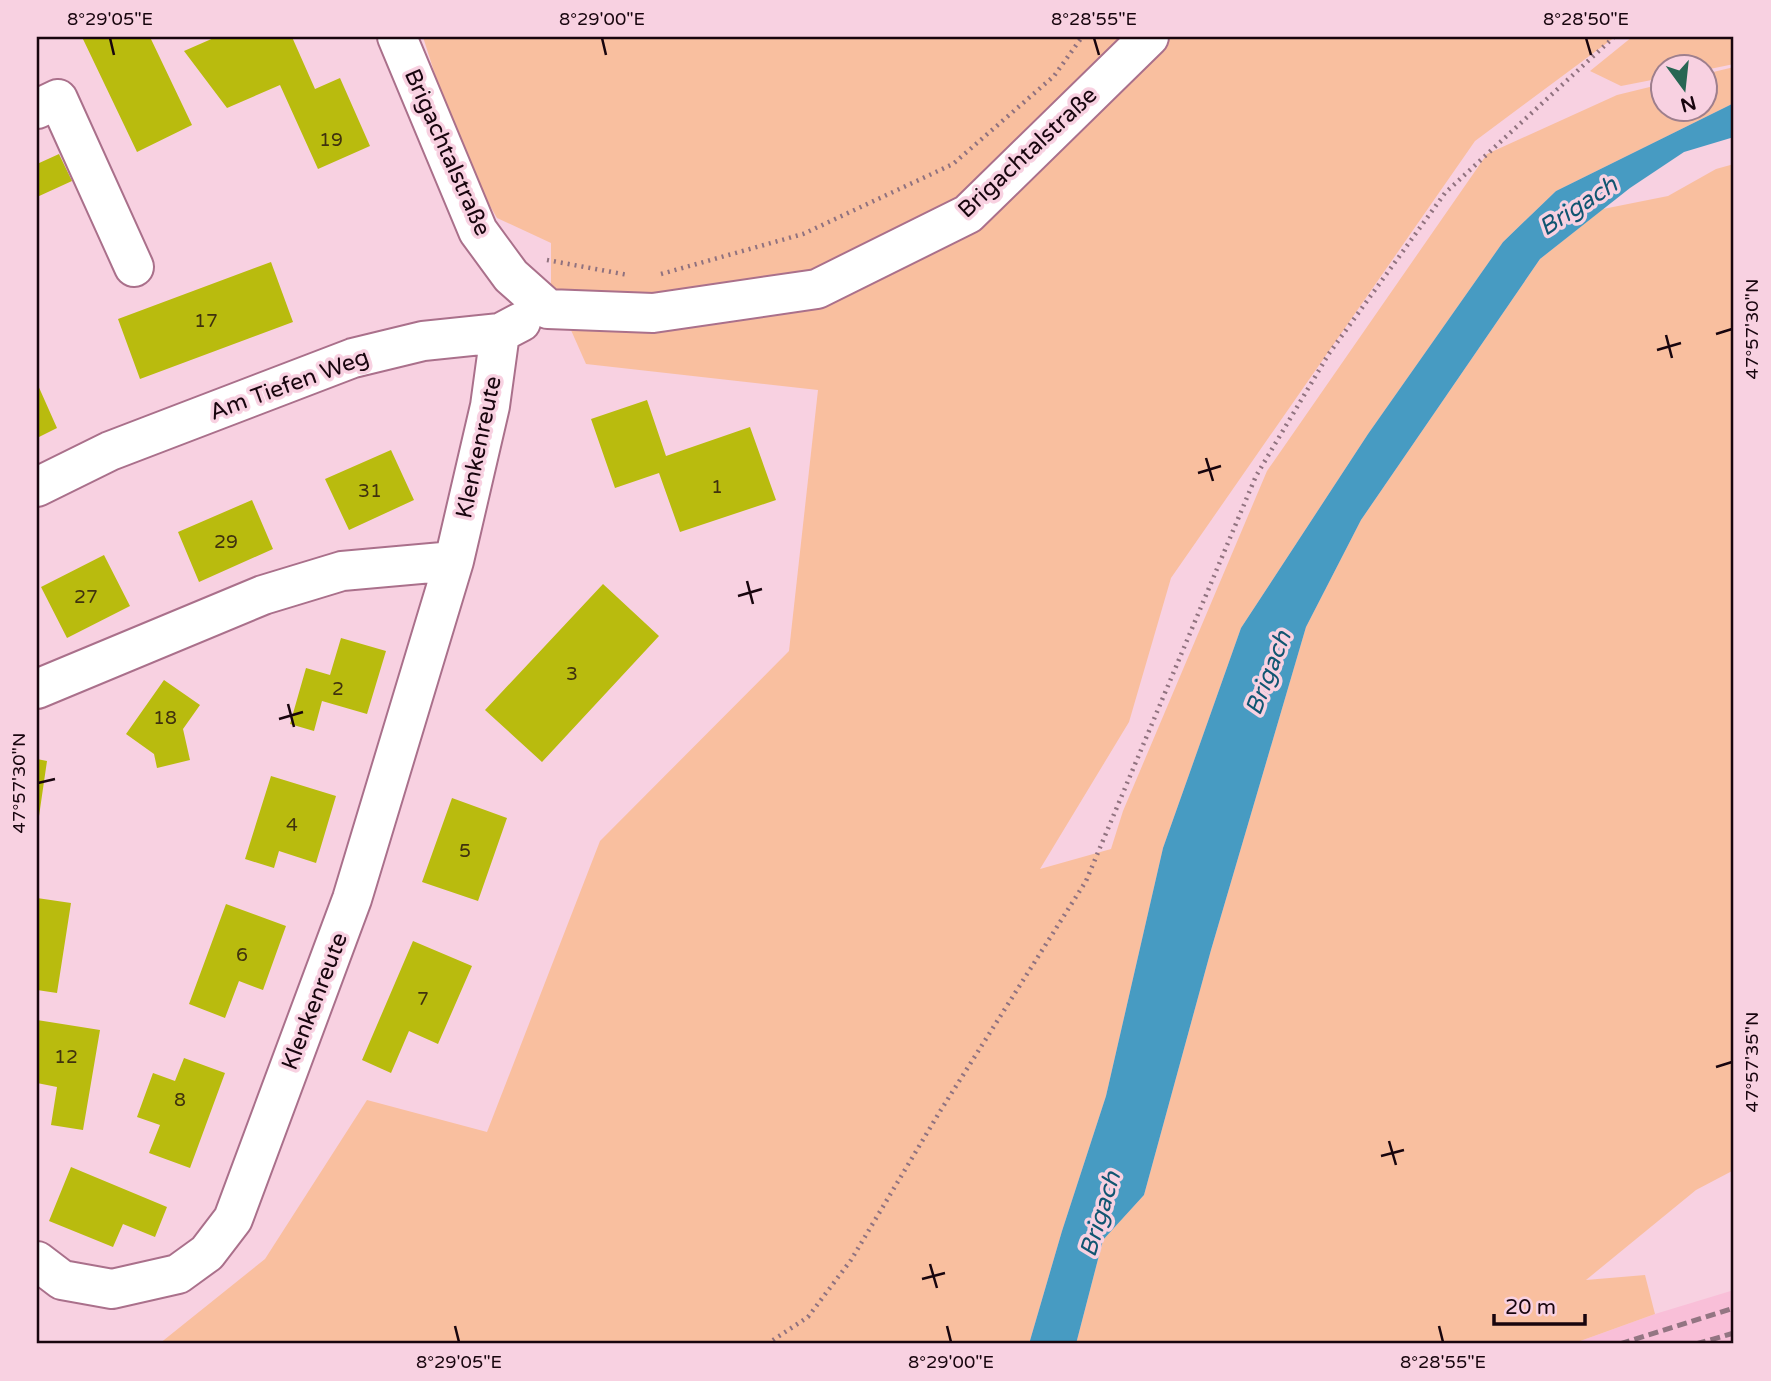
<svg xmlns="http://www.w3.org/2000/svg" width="1771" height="1381" font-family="'Varela Round',sans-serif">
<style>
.built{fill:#f9bfd8}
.green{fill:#f9bf9f}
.water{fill:#479bc2}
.building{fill:#b9bb0e}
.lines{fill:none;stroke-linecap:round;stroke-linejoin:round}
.minor-casing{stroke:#aa708b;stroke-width:42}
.path{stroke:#90727f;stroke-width:4.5;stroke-dasharray:2 5;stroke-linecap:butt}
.minor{stroke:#fff;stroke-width:38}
.rail{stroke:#937582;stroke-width:5;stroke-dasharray:10 5;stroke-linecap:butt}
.ticks{fill:none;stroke:#18050e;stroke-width:2.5}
.labels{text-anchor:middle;stroke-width:7;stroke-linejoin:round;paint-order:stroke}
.number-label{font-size:19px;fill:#40320e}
.street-label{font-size:23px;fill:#18050e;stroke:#f8d1e1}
.water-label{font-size:24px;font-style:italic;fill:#105571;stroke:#f8d1e1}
.neatline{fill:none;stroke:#18050e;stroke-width:2.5}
.ticks-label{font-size:18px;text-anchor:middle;fill:#18050e}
</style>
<rect width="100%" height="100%" fill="#f8d1e1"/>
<path class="built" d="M1734 1290V1344H1572L1655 1314Z"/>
<path class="green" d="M423 37H1615L1475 141 1171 578 1129 722 1040 869 1111 849 1123 811 1267 471 1487 154 1617 95 1662 84V108H1704L1705 74 1734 67V103L1556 191 1503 242 1368 434 1241 628 1163 848 1106 1096 1062 1231 1029 1344H159L265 1259 367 1100 487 1132 600 841 789 651 818 390 586 364 551 285V243L497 218 461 156Z
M1632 37H1734V64L1705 70 1704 66H1662V78L1621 86 1590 71Z
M1734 164V1170L1696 1190 1586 1280 1645 1275 1655 1314 1572 1344H1076L1103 1240 1144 1195 1211 950 1306 627 1361 520 1540 259 1603 209 1668 196 1716 169Z"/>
<path class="water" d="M1734 103V137L1684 152 1630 188 1540 259 1361 520 1306 627 1211 950 1144 1195 1103 1240 1076 1344H1029L1062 1231 1106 1096 1163 848 1241 628 1368 434 1503 242 1556 191Z"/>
<path class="building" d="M82 37H150L192 125 137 152Z
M216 37H292L315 89 340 78 370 146 318 169 280 85 227 108 184 51Z
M59 154 72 181 37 197V164Z
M271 262 293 322 140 379 118 319Z
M37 383 57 428 37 438Z
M647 400 666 456 750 427 776 500 680 532 659 473 615 488 591 419Z
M391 450 414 500 349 530 325 479Z
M252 500 273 549 199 582 178 532Z
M104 555 130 606 67 638 41 587Z
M603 584 659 636 542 762 485 710Z
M341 638 386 651 367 714 322 701 314 731 290 724 306 668 330 675Z
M164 680 200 705 183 729 190 760 157 768 154 754 126 734Z
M37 759 47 761 38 823H37Z
M271 776 336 796 316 863 279 851 274 868 245 859Z
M452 798 507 818 478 901 422 882Z
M37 898 71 903 57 993 37 990Z
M226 904 286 926 263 990 239 981 225 1018 189 1004Z
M413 941 472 966 438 1044 409 1031 391 1073 362 1060Z
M37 1020 100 1030 83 1130 51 1125 57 1087 37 1083Z
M184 1058 225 1073 190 1168 149 1153 160 1125 137 1117 153 1073 175 1081Z
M71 1167 167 1207 155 1237 123 1224 113 1247 49 1221Z"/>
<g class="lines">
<defs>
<path id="minor" d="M397 37 478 231 511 276 548 309 653 313 817 289 968 214 1149 37
M37 109 58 99 134 267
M37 487 110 451 353 358 423 341 500 333 521 322
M37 689 263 595 342 571 454 561 490 406 500 333
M37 1261 62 1280 112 1289 178 1274 207 1253 233 1219 352 899 454 561"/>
</defs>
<use href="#minor" class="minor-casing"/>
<path class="path" d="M547 260 628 275
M661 274 803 234 953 164 1054 76 1082 37
M767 1344 808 1317 851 1260 939 1113 1086 881 1256 476 1328 355 1445 193 1614 37"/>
<use href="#minor" class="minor"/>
<path class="rail" d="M1620 1344 1734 1308
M1696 1344 1734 1333"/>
</g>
<path class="ticks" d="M110 38 114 55M602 38 606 55M1094 38 1099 55M1586 38 1591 55M1716 334 1732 329M1666 335 1672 358M1657 350 1681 343M1206 458 1213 481M1198 473 1221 466M747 581 753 604M738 596 762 589M288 704 294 727M279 719 303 712M38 783 55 779M1716 1067 1732 1062M1389 1141 1396 1165M1381 1156 1404 1150M930 1264 937 1288M922 1279 945 1273M455 1326 459 1342M947 1326 951 1342M1439 1326 1443 1342"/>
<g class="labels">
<g class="number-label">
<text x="331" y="146">19</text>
<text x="206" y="327">17</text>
<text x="717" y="493">1</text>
<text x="370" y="497">31</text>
<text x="226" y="548">29</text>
<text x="86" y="603">27</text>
<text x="572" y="680">3</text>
<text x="338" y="695">2</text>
<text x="165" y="724">18</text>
<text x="292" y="831">4</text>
<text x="465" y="857">5</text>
<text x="242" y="961">6</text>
<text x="423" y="1005">7</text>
<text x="66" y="1063">12</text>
<text x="180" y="1106">8</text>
</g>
<g class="street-label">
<text transform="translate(448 152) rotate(66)" y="8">Brigachtalstraße</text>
<text transform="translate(1027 152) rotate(-43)" y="8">Brigachtalstraße</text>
<text transform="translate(289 384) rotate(-20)" y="8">Am Tiefen Weg</text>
<text transform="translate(478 447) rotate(-78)" y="8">Klenkenreute</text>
<text transform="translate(314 1001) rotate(-69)" y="8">Klenkenreute</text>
</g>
<g class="water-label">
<text transform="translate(1578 206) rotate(-33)" y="8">Brigach</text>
<text transform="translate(1268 673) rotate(-69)" y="8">Brigach</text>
<text transform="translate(1100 1214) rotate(-73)" y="8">Brigach</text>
</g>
</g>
<rect width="1771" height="1381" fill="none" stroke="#f8d1e1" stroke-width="77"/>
<g transform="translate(1684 88) rotate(165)"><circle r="33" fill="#f8d1e1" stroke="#9e7f8d" stroke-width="2"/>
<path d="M0-5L12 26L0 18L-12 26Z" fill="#276653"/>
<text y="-10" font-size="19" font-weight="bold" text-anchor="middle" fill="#18050e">N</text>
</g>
<path d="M1494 1314v10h91v-10" fill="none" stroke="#18050e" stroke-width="3.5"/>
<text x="1505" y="1314" font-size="21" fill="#18050e" stroke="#f8d1e1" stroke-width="5" paint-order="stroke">20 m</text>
<rect x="38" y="38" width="1694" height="1304" class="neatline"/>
<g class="ticks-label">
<text x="110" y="25">8°29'05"E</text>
<text x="602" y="25">8°29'00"E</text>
<text x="1094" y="25">8°28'55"E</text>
<text x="1586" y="25">8°28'50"E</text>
<text transform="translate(1752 329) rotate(-90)" y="6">47°57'30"N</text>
<text transform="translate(19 783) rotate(-90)" y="6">47°57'30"N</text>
<text transform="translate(1752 1062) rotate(-90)" y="6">47°57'35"N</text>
<text x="459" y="1368">8°29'05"E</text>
<text x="951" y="1368">8°29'00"E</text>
<text x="1443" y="1368">8°28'55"E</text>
</g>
</svg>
